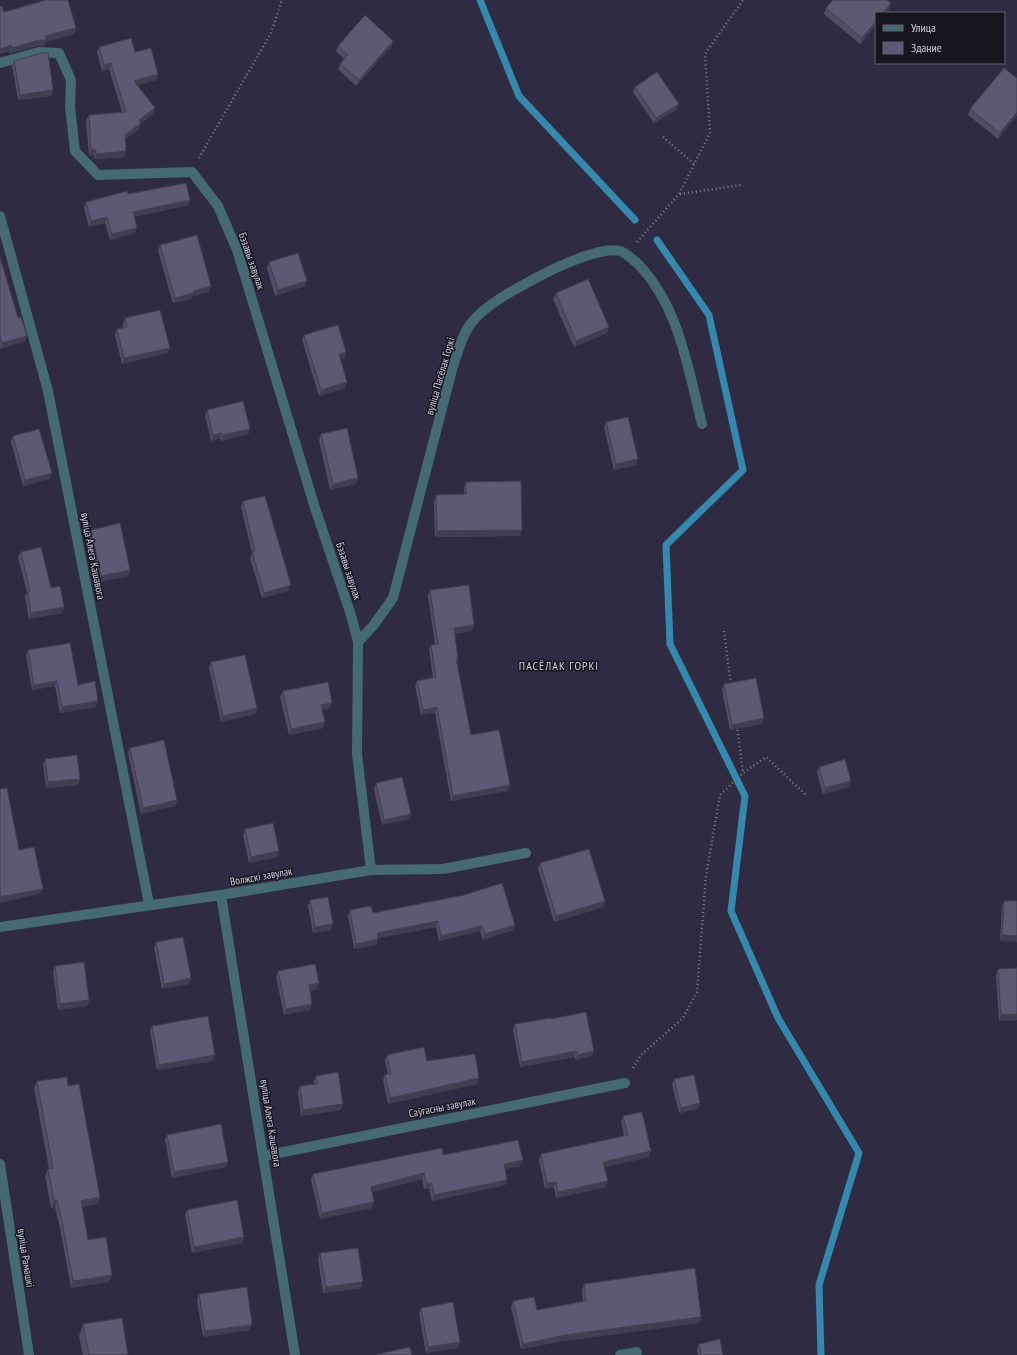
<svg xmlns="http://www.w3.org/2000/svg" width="1017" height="1355" font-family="'PT Sans Narrow',sans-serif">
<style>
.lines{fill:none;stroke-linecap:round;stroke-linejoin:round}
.stream{stroke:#3589ae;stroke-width:7}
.path{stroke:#817e92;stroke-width:2.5;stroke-dasharray:1 3;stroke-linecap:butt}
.minor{stroke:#456a72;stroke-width:10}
.wall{fill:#504d64}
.shaded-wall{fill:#413e51}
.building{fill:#5d5974;stroke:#413e51}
.labels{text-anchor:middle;stroke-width:3;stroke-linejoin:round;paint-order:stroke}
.street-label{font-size:11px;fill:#d1d0df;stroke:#171520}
.neighbourhood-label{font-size:12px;letter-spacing:1px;fill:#d1d0df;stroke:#171520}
</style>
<rect width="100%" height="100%" fill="#2f2b43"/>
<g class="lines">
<path class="stream" d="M480 0 519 96 635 220
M657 240 709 315 743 470 666 545 670 644 745 796 731 911 778 1018 859 1153 819 1285 821 1355"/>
<path class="path" d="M663 137 694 164
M199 158 271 33 282 0
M680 194 741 185
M637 242 679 194 710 133 705 54 743 0
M724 631 731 685
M737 726 743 773
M633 1068 641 1055 683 1018 697 992 706 876 720 795 743 773 766 757 807 796"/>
<path class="minor" d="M0 63 39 52 59 53 71 80 70 107 75 151 98 175 192 172 218 206 237 250 315 508 351 615 358 642 357 754 371 870
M0 216 48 391 149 904
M358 642 373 626 393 598 453 366C458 352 462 334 472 322 488 303 514 290 534 279 552 269 600 246 620 251 626 253 632 259 637 263 679 305 688 369 702 424
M221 895 295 1355
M0 927 221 895 371 870 443 869 526 853
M264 1156 625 1083
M0 1164 29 1355
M620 1355 637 1352"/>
</g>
<path class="wall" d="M0 7 4 12 76 28 74 34 45 42 44 46H37L10 53V51L0 54Z
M826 8 889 9 860 44 824 14Z
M393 41 391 47 356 86 338 69 340 64 344 59 336 51 338 46Z
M99 47 135 52 158 74 156 80 138 85 153 114 141 123 139 129 125 139 124 157 94 159V155L89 156 86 121 89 115 122 112 109 69 102 71 97 52Z
M14 61 53 90 51 96 18 100 12 66Z
M635 87 679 104 676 110 654 123 633 92Z
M970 109 1017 115 998 139 968 115Z
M128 194 190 200 188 205 134 217 135 233 110 240 105 223 89 227 84 208 86 202Z
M160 245 209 292 192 296 191 299 173 303 158 251Z
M0 257 18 318 27 336 25 341 0 349Z
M269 262 305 286 275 296 267 268Z
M556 293 609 327 607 333 574 347 553 299Z
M125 318 170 348 167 353 122 364 115 335 117 329 123 328V324Z
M304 335 346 352 344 358 340 359 345 388 319 396 302 340Z
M207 410 250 429 248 434 221 441 220 438 211 441 205 415Z
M606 422 636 465 614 470 604 427Z
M321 434 356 484 330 490 319 440Z
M13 436 49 479 23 486 11 442Z
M466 482 520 536 435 537 434 501 436 495 464 494V488Z
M243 501 288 591 262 598 250 558 252 553 241 507Z
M91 530 130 570 128 576 98 582 88 535Z
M21 552 51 588 64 607 62 613 29 619 25 597 27 593 18 557Z
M430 590 474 625 472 631 455 634 458 659 457 663 471 735 508 791 451 801 435 713 421 715 415 686 417 681 433 678 429 650 431 645 435 644 428 596Z
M28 650 78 685 96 707 60 713 55 686 32 690 26 655Z
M211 662 257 708 255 714 221 722 209 668Z
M724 684 764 718 762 724 730 730 722 690Z
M283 691 330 708 322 710 323 728 289 735 280 697Z
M130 748 177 800 175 806 141 814 128 753Z
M45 759 80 779 78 785 46 788 43 764Z
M819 767 849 787 823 794 817 773Z
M376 783 409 819 382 825 374 789Z
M245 829 279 851 277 857 249 863 243 835Z
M540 863 605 901 603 907 554 922 538 869Z
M464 895 513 930 483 940 480 931 439 941 436 927 378 938 376 945 354 949 348 916 350 910 373 913Z
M310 900 331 930 313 933 308 906Z
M1004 901H1017L1000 941 1002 907Z
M156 942 191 978 189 984 162 989 154 948Z
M55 966 89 1000 87 1006 58 1010 53 972Z
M1017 968V1020L999 1021 996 975 998 969Z
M278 971 319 983 317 989 310 991V1010L284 1015 276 977Z
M551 1019 592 1056 575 1060 574 1057 520 1067 513 1030 515 1024Z
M152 1026 215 1055 213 1061 157 1070 150 1031Z
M387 1055 477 1084 388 1104 383 1080 385 1074H388L385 1061Z
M316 1076 341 1110 301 1116 298 1092 300 1086 314 1084V1081Z
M674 1079 698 1109 679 1113 672 1085Z
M37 1081 68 1086 100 1197 97 1204 82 1207 88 1240 109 1282 71 1288 60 1228 55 1207 51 1208 45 1176 48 1169H49L34 1088Z
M623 1116 649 1157 605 1167 606 1187 556 1198 554 1187 545 1189 539 1160 541 1154 624 1136 621 1122Z
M167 1135 228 1162 226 1167 172 1178 165 1140Z
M443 1155 520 1166 505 1169 507 1180 505 1185 432 1201 429 1188 424 1189 422 1179 372 1192V1208L320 1219 311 1180 313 1174Z
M187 1210 244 1237 242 1243 192 1253 185 1215Z
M320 1253 361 1288 323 1293 318 1259Z
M584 1284 699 1323 563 1341 521 1349 511 1307 513 1301 537 1310 583 1302 582 1290Z
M199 1294 249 1330 203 1337 197 1300Z
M421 1308 460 1342 458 1348 426 1353 419 1314Z
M83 1324 128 1355H83L79 1336Z
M699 1344 723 1355H698L697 1350Z"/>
<path class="shaded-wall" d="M891 3 889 9 885 13H883Z
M876 21V24L860 44 862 38Z
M76 28 74 34 45 42 44 46H37L10 53 12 48 45 36Z
M393 41 391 47 356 86 359 80Z
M12 45 10 51 0 54V49Z
M111 63 109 69 102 71 104 65Z
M158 74 156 80 132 86 134 81Z
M53 90 51 96 18 100 20 95Z
M679 104 676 110 654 123 656 118Z
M155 108 153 114 137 126 139 120Z
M1017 112V115L998 139 1000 133Z
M141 123 139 129 123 141 125 135Z
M91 150H96L94 155 89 156Z
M126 151 124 157 94 159 96 154Z
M190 200 188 205 131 217 133 212Z
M107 217 105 223 89 227 91 221Z
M137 228 135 233 110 240 112 234Z
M307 281 305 286 275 296 278 290Z
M211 286 209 292 192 296 191 299 173 303 175 298 193 291Z
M609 327 607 333 574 347 576 341Z
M27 336 25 341 0 349 2 343Z
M170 348 167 353 122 364 124 358Z
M346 352 344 358 337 360 339 354Z
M347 382 345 388 319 396 321 390Z
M250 429 248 434 221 441 223 435Z
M222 433 220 438 211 441 213 435Z
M638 459 636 465 614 470 616 464Z
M52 473 49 479 23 486 25 480Z
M358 478 356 484 330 490 333 484Z
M522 530 520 536 435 537 437 531Z
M130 570 128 576 98 582 101 576Z
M291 585 288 591 262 598 264 593Z
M64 607 62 613 29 619 31 613Z
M474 625 472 631 452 634 454 628Z
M57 681 55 686 32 690 34 685Z
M98 701 96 707 60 713 62 707Z
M332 703 330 708 319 711 321 705Z
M437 707 435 713 421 715 423 710Z
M257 708 255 714 221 722 223 716Z
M764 718 762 724 730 730 732 725Z
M325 722 323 728 289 735 291 729Z
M80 779 78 785 46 788 48 782Z
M851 781 849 787 823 794 825 788Z
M510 785 508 791 451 801 453 796Z
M177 800 175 806 141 814 143 808Z
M411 814 409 819 382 825 384 820Z
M279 851 277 857 249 863 251 857Z
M43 889 40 894 0 903V897Z
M605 901 603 907 554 922 556 916Z
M438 921 436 927 375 939 377 933Z
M333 924 331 930 313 933 315 927Z
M515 925 513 930 483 940 485 934Z
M482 926 480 931 439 941 441 936Z
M1002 935 1017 936V942L1000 941Z
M378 939 376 945 354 949 356 944Z
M191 978 189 984 162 989 164 984Z
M319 983 317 989 307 991 309 985Z
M89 1000 87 1006 58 1010 60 1004Z
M312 1004 310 1010 284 1015 286 1009Z
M1017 1014V1020L999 1021 1001 1015Z
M576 1051 574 1057 520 1067 522 1062Z
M594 1051 592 1056 575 1060 577 1055Z
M215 1055 213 1061 157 1070 159 1065Z
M479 1078 477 1084 388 1104 390 1098Z
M700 1103 698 1109 679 1113 681 1108Z
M343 1104 341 1110 301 1116 303 1110Z
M651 1151 649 1157 601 1168 603 1162Z
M523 1160 520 1166 502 1170 504 1164Z
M228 1162 226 1167 172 1178 174 1172Z
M424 1173 422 1179 369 1193 371 1187Z
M507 1180 505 1185 432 1201 434 1195Z
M608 1181 606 1187 556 1198 558 1192Z
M556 1182 554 1187 545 1189 547 1183Z
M432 1183 429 1188 424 1189 427 1184Z
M100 1197 97 1204 78 1208 81 1201Z
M54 1200H57L55 1207 51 1208Z
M374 1202 372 1208 320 1219 322 1213Z
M244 1237 242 1243 192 1253 194 1247Z
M112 1275 109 1282 71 1288 73 1281Z
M363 1282 361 1288 323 1293 326 1287Z
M701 1317 699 1323 563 1341 521 1349 523 1344 565 1335Z
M252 1325 249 1330 203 1337 205 1331Z
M460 1342 458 1348 426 1353 428 1347Z"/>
<path class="building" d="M46 0H68L76 28 45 36 46 40H39L12 48V45L0 49V7L2 6 4 12Z
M833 0H887L891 3 883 13H876V21L862 38 826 8Z
M365 15 393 41 359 80 340 64 348 55 338 46Z
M131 38 135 52 151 48 158 74 134 81 155 108 139 120 141 123 125 135 126 151 96 154V150H91L89 115 126 112 111 63 104 65 99 47Z
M42 53H48L53 90 20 95 14 61Z
M1004 68 1017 78V112L1000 133 970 109Z
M657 72 679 104 656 118 635 87Z
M186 183 190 200 133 212 137 228 112 234 107 217 91 221 86 202 127 191 128 194Z
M197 235 211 286 193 291 194 293 175 298 160 245Z
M298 253 307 281 278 290 269 262Z
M0 257 18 318 21 317 27 336 2 343 0 338Z
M588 279 609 327 576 341 556 293Z
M160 310 170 348 124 358 117 329 127 327 125 318Z
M338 325 346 352 339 354 347 382 321 390 304 335Z
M243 401 250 429 223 435 222 433 213 435 207 410Z
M628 417 638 459 616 464 606 422Z
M347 428 358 478 333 484 321 434Z
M39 429 52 473 25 480 13 436Z
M521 481 522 530 437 531 436 495 466 494V482Z
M265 496 291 585 264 593 252 552 255 551 243 501Z
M120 523 130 570 101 576 91 530Z
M41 547 51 588 60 586 64 607 31 613 28 592 30 591 21 552Z
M469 585 474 625 454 628 458 659H456L471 735 499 730 510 785 453 796 437 707 423 710 417 681 436 677 431 645 438 644 430 590Z
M70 643 78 685 95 681 98 701 62 707 57 681 34 685 28 650Z
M245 655 257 708 223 716 211 662Z
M756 678 764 718 732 725 724 684Z
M328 682 332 703 321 705 325 722 291 729 283 691Z
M164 740 177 800 143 808 130 748Z
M77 755 80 779 48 782 45 759Z
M845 759 851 781 825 788 819 767Z
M402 777 411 814 384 820 376 783Z
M7 788 19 850 34 847 43 889 0 897V789Z
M273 823 279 851 251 857 245 829Z
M589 849 605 901 556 916 540 863Z
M502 883 515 925 485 934 482 926 441 936 438 921 377 933 378 939 356 944 350 910 371 906 373 913 464 895Z
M328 897 333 924 315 927 310 900Z
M1004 901H1017V936L1002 935Z
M183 937 191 978 164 984 156 942Z
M84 962 89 1000 60 1004 55 966Z
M315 964 319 983 309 985 312 1004 286 1009 278 971Z
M1017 968V1014L1001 1015 998 969Z
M586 1012 594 1051 577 1055 576 1051 522 1062 515 1024 551 1018V1019Z
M208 1016 215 1055 159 1065 152 1026Z
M424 1047 427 1061 475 1054 479 1078 390 1098 385 1074H391L387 1055Z
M338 1072 343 1104 303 1110 300 1086 317 1084 316 1076Z
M694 1075 700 1103 681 1108 674 1079Z
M67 1077 68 1086 79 1084 100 1197 81 1201 88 1240 106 1237 112 1275 73 1281 62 1221 57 1200H54L48 1169 53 1168 37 1081Z
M642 1112 651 1151 603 1162 608 1181 558 1192 556 1182 547 1183 541 1154 628 1135 623 1116Z
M221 1124 228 1162 174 1172 167 1135Z
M518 1140 523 1160 504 1164 507 1180 434 1195 432 1183 427 1184 424 1173 371 1187 374 1202 322 1213 313 1174 442 1148 443 1155Z
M237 1200 244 1237 194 1247 187 1210Z
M358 1248 363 1282 326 1287 320 1253Z
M695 1268 701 1317 565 1335 523 1344 513 1301 534 1297 537 1310 586 1301 584 1284Z
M247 1287 252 1325 205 1331 199 1294Z
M453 1302 460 1342 428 1347 421 1308Z
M122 1318 128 1355H89L83 1324Z
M720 1339 723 1355H701L699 1344Z
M410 1347 412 1355H378V1354Z"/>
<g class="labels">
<g class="street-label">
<text transform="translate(252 261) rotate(71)" y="4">Бэзавы завулак</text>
<text transform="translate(440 376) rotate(-74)" y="4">вуліца Пасёлак Горкі</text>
<text transform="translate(93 556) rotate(79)" y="4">вуліца Алега Кашавога</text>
<text transform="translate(349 571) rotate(72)" y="4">Бэзавы завулак</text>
<text transform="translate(261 876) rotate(-10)" y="4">Волжскі завулак</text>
<text transform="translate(442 1107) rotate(-11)" y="4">Саўгасны завулак</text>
<text transform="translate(271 1123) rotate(81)" y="4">вуліца Алега Кашавога</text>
<text transform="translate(26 1258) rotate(81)" y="4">вуліца Рамашкі</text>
</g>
<g class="neighbourhood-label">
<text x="559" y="670">ПАСЁЛАК ГОРКІ</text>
</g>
</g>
<rect x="875" y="12" width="130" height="52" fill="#171520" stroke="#61606c"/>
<rect x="883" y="25" width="20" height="6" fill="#456a72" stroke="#61606c"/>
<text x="911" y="32" font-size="12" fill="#d1d0df">Улица</text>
<rect x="883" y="42" width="20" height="12" fill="#5d5974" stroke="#61606c"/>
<text x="911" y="52" font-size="12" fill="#d1d0df">Здание</text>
</svg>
